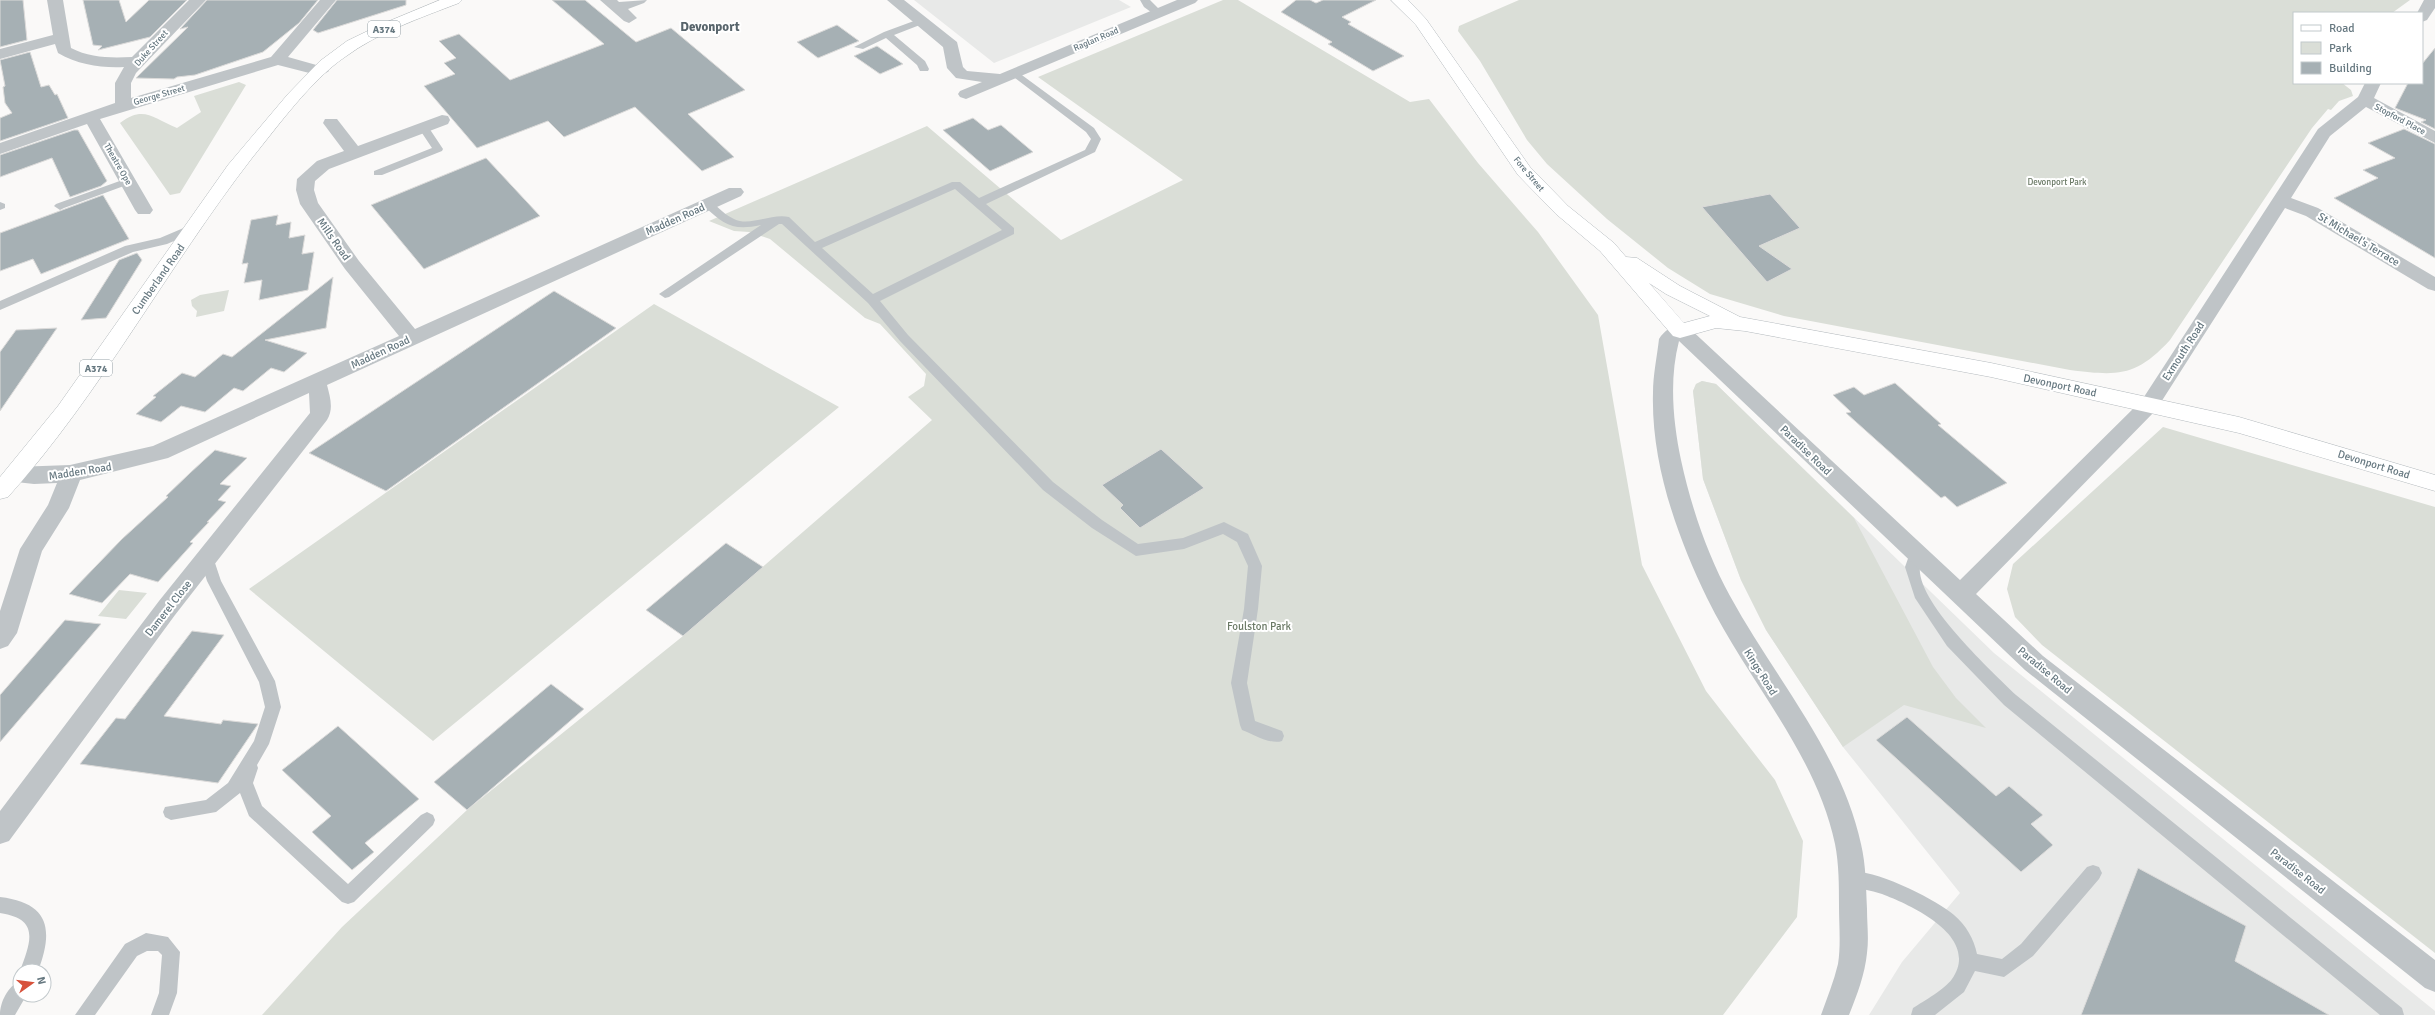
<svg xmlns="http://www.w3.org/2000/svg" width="2435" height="1015" font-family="Signika,sans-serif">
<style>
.built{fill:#e8e9e8}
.green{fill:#daded7}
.building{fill:#a6b0b4;stroke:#dcdbda}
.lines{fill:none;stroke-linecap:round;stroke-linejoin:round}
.secondary-casing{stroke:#b4babe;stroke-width:1}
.primary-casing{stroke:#b3b9bc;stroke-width:1}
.lane{fill:#bfc4c7;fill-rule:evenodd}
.street{fill:#bfc4c7;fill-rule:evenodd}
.secondary{fill:#fff;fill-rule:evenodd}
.primary{fill:#fff;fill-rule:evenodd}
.labels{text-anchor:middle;stroke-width:4;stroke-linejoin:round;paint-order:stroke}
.far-street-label{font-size:9px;fill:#667880;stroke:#fff}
.far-park-label{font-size:9px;fill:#6a7965;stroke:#fff}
.shield{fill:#fff;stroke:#94a0a6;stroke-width:1}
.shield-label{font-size:10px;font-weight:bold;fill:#667880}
.street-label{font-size:11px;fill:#667880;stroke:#fff}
.park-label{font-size:11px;fill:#6a7965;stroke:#fff}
.far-district-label{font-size:13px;font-weight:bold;fill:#58656c;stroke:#fff}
</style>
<rect width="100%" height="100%" fill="#faf9f8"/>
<path class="built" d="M914 0H1119L1131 7 994 63Z
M1702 381 1716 384 1994 653 2435 1011V1015H1869L1902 962 1960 893 1843 747 1766 630 1741 580 1703 479 1693 391 1696 384Z"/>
<path class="green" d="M1223 0H1238L1410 102 1429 99 1478 163 1538 232 1598 315 1642 565 1706 691 1775 780 1803 841 1797 917 1723 1015H262L342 927 467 810 683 636 932 420 908 397 924 386 926 374 880 324 865 318 770 239 749 232 734 231 709 221 927 126 1061 240 1183 180 1038 77Z
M1519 0H2410L2392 13H2294V83H2342L2351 90 2353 96 2339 101 2331 110 2328 109 2312 128 2170 340C2136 377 2118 376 2070 370L1784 316 1710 294 1668 268 1607 219 1547 164 1527 140 1480 61 1458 31 1459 26Z
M239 82 246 85 180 193 170 195 120 123C144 105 152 118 177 128L201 112 194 96Z
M229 290 224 311 196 317 197 311 192 306 191 300 200 295Z
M654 304 839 407 433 741 249 589Z
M1702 381 1716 384 1854 518 1933 667 1956 698 1986 728 1904 705 1843 747 1766 630 1741 580 1703 479 1693 391 1696 384Z
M2163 427 2435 507V953L2042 645 2015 617 2007 589 2013 564Z
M119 590 147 593 126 619 98 616Z"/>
<path class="building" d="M0 0H23L27 40 0 47Z
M83 0H119L126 22 149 0H187L150 37 98 50 102 46 93 45Z
M207 0H318L299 23 263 52 195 75 177 77 174 79 136 78 188 27 180 29Z
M337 0H406V5L318 33 313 30Z
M552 0H585L636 42 671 28 745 90 688 114 734 157 702 171 635 107 564 137 548 121 477 148 424 86 455 74 444 63 456 58 439 41 459 34 510 80 604 44Z
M1296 0H1310L1316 3 1323 0H1376L1342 17 1351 22 1348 24 1404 56 1373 71 1328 44 1332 42 1281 12Z
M837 25 859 41 818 58 797 42Z
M877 46 903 64 880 74 854 56Z
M2435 48V129L2421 122 2426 120 2395 108 2408 83H2422V64Z
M30 52 41 87 49 85 55 95 57 94 68 118 0 141V118L12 113 5 103 3 87 5 86 0 60Z
M973 118 988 130 1001 125 1033 152 990 171 943 130Z
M2404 129 2435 144V258L2334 198 2378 178 2363 170 2395 158 2368 143Z
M74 130H78L107 181 101 186 70 197 52 158 0 177V155Z
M486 158 540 216 424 269 371 205Z
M1770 194 1800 228 1759 246 1792 269 1767 282 1702 207Z
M103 195 129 239 41 274 33 259 0 271V233Z
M278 215 276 225 291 222 289 238 305 235 302 254 314 252 308 290 259 300 262 280 244 283 248 263 242 264 251 220Z
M137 253 142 260 106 318 81 320 119 260Z
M333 277 326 328 265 340 307 353 284 372 271 368 243 391 234 388 205 412 181 406 161 422 136 414 156 397 153 396 182 373 195 377 223 354 232 357Z
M554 291 616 328 386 491 309 453Z
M57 328 0 411V352L16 330Z
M1895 383 1941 424 1938 425 2007 483 1957 507 1945 496 1941 498 1846 413 1851 412 1833 395 1854 387 1864 395Z
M1161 449 1204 488 1140 528 1120 508 1123 505 1102 485Z
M215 450 247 458 220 484 231 486 218 500 226 502 207 522H209L190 542 193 543 158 582 130 574 102 603 69 594 122 539 168 497 166 496 190 473Z
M726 543 763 567 683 636 646 610Z
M65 620 101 624 0 742V695Z
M192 631 224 635 164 716 221 724 223 720 258 724 218 783 80 764 116 718 125 719Z
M551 684 584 709 467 810 434 782Z
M1907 717 1996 796 2009 786 2043 815 2031 824 2053 845 2021 872 1876 740Z
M338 726 419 799 365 843 374 852 352 870 312 832 331 816 282 770Z
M2138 868 2246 926 2235 961 2329 1015H2081Z"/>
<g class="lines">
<defs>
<path id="secondary" d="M1391 0H1408L1426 19 1530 167 1568 206 1614 243 1626 257 1637 258 1680 286 1740 317 1991 363 2239 417 2435 475V491L2239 433 1991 377 1745 331 1716 328 1680 338 1673 336 1600 251 1556 214 1518 175 1416 25ZM1649 283 1666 294 1710 316 1684 323Z"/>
<path id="primary" d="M440 0H462L459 3C420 18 379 32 345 57 311 80 278 126 252 158 167 268 101 393 8 497L0 499V477L58 406 228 165 288 94 320 61 347 41 382 24Z"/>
</defs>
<use href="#secondary" class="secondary-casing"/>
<use href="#primary" class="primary-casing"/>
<path class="lane" d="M1140 0H1150L1163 13 1155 15 1144 7Z
M922 18 927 21 925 23 894 35 925 61 929 69 928 71H920L917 65 886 38 863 49 854 47 884 32Z
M1015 70 1094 128 1101 139 1095 152 986 204 1014 228V234L880 301 908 335 1053 482 1102 520 1138 544 1183 538 1224 522 1248 534 1262 566 1258 609 1247 683 1255 721 1282 731 1284 736 1282 741C1270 745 1253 734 1242 730L1240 725 1231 683 1244 609 1248 566 1237 542 1223 534 1184 549 1136 556 1092 528 1043 490 900 341 868 303 782 224H779L669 297 665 298 659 294 761 225C733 231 724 225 704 206V202H712C719 208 725 215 734 219 750 227 771 213 789 217L815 242 952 182H960L979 198 1085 150 1091 139 1086 132 1011 75 1010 73ZM955 189 1002 230 873 294 822 248Z
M423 124 427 125 443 149 442 151 382 175H374V171L432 148 418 127Z
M128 178 132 179V183L64 208 60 210 54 206 56 204Z
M0 202 5 204V208L0 210Z
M193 224 199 228 197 231 167 244 133 252 0 310V301L125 246 160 238Z
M1916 548 1921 550 1923 554C1922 558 1920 562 1920 566 1915 601 1992 671 2016 695L2402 1008 2404 1015H2380L2004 705 1947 646 1915 598 1905 567 1911 550Z
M207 552 212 554 221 581 275 681 281 707 269 744 257 765 258 768 253 783 262 806 348 884 421 815 427 812 433 815 435 820 433 825 354 902 348 904 342 902 249 816 240 793 216 812 171 820 165 817 163 812 165 807 206 800 228 783 254 741 265 707 259 682 207 581 200 558 202 554Z
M2093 865 2099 867 2102 873 2099 879 2033 956 2004 977 1975 971 1964 992 1935 1015H1911L1913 1008C1924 1001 1945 989 1952 979 1981 937 1913 906 1882 894 1871 890 1858 889 1847 885L1844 879 1847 873C1868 865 1937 900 1954 915 1966 925 1974 939 1977 954L2002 959 2021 944 2087 867Z
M0 897C49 903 54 929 38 971H20C31 941 40 919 0 913Z
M146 933 168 937 180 952 177 993 169 1015H151L159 993 162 955 158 951H147L137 956 95 1015H75L125 944Z
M20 981V995L26 996 15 1015H0C0 1002 8 986 20 981Z"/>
<path class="street" d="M47 0H63L71 48C90 58 111 58 132 57L189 0H206L136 73 131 83V98L271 57 320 0H336L288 57 327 68 329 71 321 76 278 65 100 119 153 210 150 214H138L135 210 87 124 0 154V143L115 103V83L124 67C101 68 79 65 58 53L55 44 0 59V49L53 35Z
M600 0H617L619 2 647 0 644 3 628 9 637 18 629 23 624 21Z
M887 0H904L957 42 963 67 967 71 1000 74 1177 0H1198L1195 3 966 99 960 97 958 94 960 91 982 82 956 78 947 68 943 47Z
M2424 0H2435V8L2427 20 2422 22V13H2417Z
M2365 83H2381L2374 98 2435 131V143L2366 107 2330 136 2291 198 2318 208 2435 277V291L2428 289 2306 216 2285 208 2156 410 1976 594 2043 656 2435 960V992L2425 988 2025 670 1679 341C1669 379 1673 422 1681 460 1691 506 1707 554 1730 596 1774 677 1841 752 1861 844 1866 865 1866 888 1867 909 1867 924 1869 938 1867 953 1865 974 1857 995 1849 1015H1821C1827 998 1834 981 1838 964 1841 945 1839 925 1839 906 1839 886 1839 864 1835 844 1816 753 1747 680 1707 598 1677 536 1651 463 1653 393 1653 375 1657 357 1659 339 1665 329 1676 323 1687 326L1960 580 2142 400 2318 129 2358 97Z
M442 115 448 116 450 120 448 124 329 169 315 181 314 190 318 203 359 261 415 329 729 188H741L744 192 741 196 327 385C330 397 334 409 327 420L175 615 9 841 0 844V811L159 601 310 413 309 393 168 458 80 480 69 508 42 551 17 633 8 646 0 649V611L20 549 48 505 57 483 34 484 7 481 4 475 7 469 15 467 70 465 153 446 399 336 345 269 300 204 296 190 297 179 317 161 344 151 323 123 325 119H337L358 146Z"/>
<use href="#secondary" class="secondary"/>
<use href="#primary" class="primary"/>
</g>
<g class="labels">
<g class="far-street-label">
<text transform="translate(1096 39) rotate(-23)" y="3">Raglan Road</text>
<text transform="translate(151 48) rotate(-48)" y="3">Duke Street</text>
<text transform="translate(159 95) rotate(-16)" y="3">George Street</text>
<text transform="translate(2400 119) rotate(28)" y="3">Stopford Place</text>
<text transform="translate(118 164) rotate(60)" y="3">Theatre Ope</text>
<text transform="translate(1529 174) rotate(50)" y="3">Fore Street</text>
</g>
<g class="far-park-label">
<text x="2057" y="185">Devonport Park</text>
</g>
<g class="shield">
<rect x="368" y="21" width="32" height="16" rx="3"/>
<rect x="80" y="360" width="32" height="16" rx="3"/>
</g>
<g class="shield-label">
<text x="384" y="33">A374</text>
<text x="96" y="372">A374</text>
</g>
<g class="street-label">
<text transform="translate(675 219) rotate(-24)" y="4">Madden Road</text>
<text transform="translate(334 239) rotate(55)" y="4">Mills Road</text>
<text transform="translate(2359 239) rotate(31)" y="4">St Michael's Terrace</text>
<text transform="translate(158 279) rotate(-55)" y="4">Cumberland Road</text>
<text transform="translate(2183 351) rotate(-57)" y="4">Exmouth Road</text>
<text transform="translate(380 352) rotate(-25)" y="4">Madden Road</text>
<text transform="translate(2060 385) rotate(12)" y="4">Devonport Road</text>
<text transform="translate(1806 450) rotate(44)" y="4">Paradise Road</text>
<text transform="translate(2374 464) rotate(17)" y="4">Devonport Road</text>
<text transform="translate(80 471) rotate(-9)" y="4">Madden Road</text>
<text transform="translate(168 608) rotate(-52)" y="4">Damerel Close</text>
<text transform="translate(2045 670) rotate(40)" y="4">Paradise Road</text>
<text transform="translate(1761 672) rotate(58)" y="4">Kings Road</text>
<text transform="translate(2298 871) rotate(38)" y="4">Paradise Road</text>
</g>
<g class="park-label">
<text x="1259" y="630">Foulston Park</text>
</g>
<g class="far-district-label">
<text x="710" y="31">Devonport</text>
</g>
</g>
<rect x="2293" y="12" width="130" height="72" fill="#ffffff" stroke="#c2c9cc"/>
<rect x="2301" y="25" width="20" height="6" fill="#ffffff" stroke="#c2c9cc"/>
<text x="2329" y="32" font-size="12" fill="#667880">Road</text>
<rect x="2301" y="42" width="20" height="12" fill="#daded7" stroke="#c2c9cc"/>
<text x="2329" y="52" font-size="12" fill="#667880">Park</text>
<rect x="2301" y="62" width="20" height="12" fill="#a6b0b4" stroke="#c2c9cc"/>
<text x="2329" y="72" font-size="12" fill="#667880">Building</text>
<g transform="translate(32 983) rotate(76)"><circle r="19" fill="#ffffff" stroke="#c2c9cc"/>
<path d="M0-3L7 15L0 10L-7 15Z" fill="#d7513b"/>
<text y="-6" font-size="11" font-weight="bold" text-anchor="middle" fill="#667880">N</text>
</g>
</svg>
